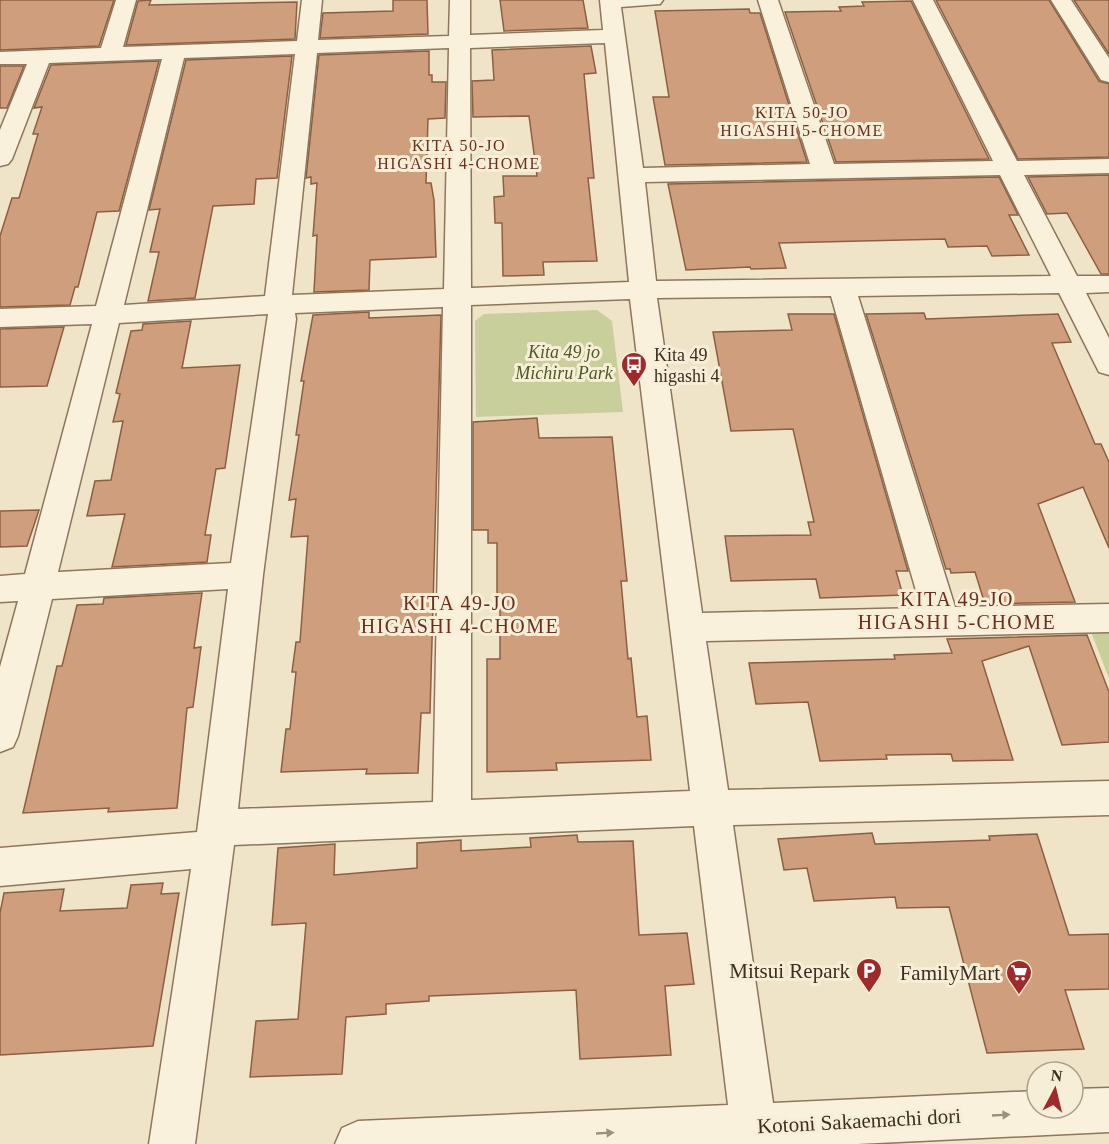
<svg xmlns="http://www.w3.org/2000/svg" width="1109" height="1144" font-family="'Times New Roman',serif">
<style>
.green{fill:#c9cf9b}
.building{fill:#cf9f7d;stroke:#8d5f41;stroke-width:1.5}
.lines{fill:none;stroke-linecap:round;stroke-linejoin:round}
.minor-casing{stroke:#8d765c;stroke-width:3}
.minor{fill:#faf1dc;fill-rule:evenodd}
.oneway{fill:#9c907e}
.labels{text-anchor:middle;stroke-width:6;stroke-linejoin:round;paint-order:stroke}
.far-neighbourhood-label{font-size:16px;letter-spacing:1.5px;fill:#6b2e1e;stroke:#f7eed8}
.park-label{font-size:18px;font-style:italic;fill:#4d5a26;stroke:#f7eed8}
.poi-label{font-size:18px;fill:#3d2e20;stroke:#f7eed8;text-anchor:start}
.neighbourhood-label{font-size:20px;letter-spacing:1.5px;fill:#6b2e1e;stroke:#f7eed8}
.near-poi-label{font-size:21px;fill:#3d2e20;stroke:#f7eed8;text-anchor:end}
.near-street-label{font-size:21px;fill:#3d2e20;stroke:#f7eed8}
</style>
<rect width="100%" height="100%" fill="#f0e4c8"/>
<path class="green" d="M597 310 612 321 623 412 476 417 475 321 484 314Z
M1091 632H1109V678Z"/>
<path class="building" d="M0 0H114L99 46 0 50Z
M151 0 149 5 297 2 295 39 126 45 138 1Z
M393 0H427L428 34 320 38 323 13 393 11Z
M500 0H583L588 28 504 31Z
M936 0H1049L1099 81 1109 84V157L1018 159Z
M1074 0H1109V54Z
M911 1 989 159 836 162 785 12 841 11 839 7 864 6 862 2Z
M749 9 750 13H760L807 162 665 165 653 97H669L655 11Z
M591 46 596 73 584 74 594 178H588L597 261 543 262 544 275 503 276 502 223H495L494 197 504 196 503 176H537L529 116 473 117 472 81 494 80 492 50Z
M429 51V75H432V82H446L445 118 428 119 426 183H431L434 200 436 257 370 260 369 290 314 292 317 235 313 236 317 183 311 184V177L306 178 319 55Z
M292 56 277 178 256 179 254 204 213 206 195 298 148 301 159 252H150L160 209 149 210 186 60Z
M159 61 119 211 97 212 78 287H75L70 305 0 307V236L12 198H19L38 134H33L42 107 34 108 51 65Z
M0 66H24L7 108H0Z
M1109 175V274H1101L1067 213 1047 214 1028 177Z
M999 177 1018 215H1009L1029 255 992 256 987 246 948 247 945 239 779 243 786 268 751 269 750 267 686 270 668 184Z
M369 312V318L441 315 430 713H421L418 773 366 774 367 769 281 772 286 729H290L296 672H292L296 642H300L308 536 291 537 296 499 289 500 299 435H296L304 381H301L313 315Z
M924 313 926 319 1058 314 1071 342 1052 343 1095 444H1101L1109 462V548L1083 487 1038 504 1075 602 985 604 975 572 951 573 950 569H946L866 314Z
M788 314H834L908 571H896L903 595 820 598 816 579 731 581 725 536 811 535 808 522H814L793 429 731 431 713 332 792 330Z
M191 321 182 368 240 365 225 468 216 469 205 535H211L207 562 112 567 125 514 87 516 95 481 111 480 123 421 113 422 120 394 116 393 131 331 142 330 143 324Z
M64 327 47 386 0 387V329Z
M537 418 539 438 612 437 627 581H621L628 659 631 658 637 717 647 716 651 760 556 763 557 770 487 772V659H500V599H497V543H488V530H473V422Z
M39 510 27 546 0 547V511Z
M202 593 194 648 201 647 193 707 187 708 177 808 108 812 109 808 23 813 57 666H62L77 605 103 604 104 598Z
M1087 635 1109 692V742L1062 745 1029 646 982 661 1013 760 953 761 951 754 886 755 887 759 820 761 808 702 756 704 749 663 895 659 894 655 952 653 947 639Z
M872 833 875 844 990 840 989 836 1037 834 1069 935 1109 934V989L1065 990 1084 1049 987 1053 949 907 897 908 895 897 814 901 807 868 784 870 778 839Z
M577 835 578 842 633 841 639 935 687 933 694 984 665 986 671 1055 580 1059 576 990 429 996V1001L386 1004V1014L346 1017 342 1074 250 1077 256 1021 298 1019 306 923 272 925 278 848 335 844 334 875 417 868V843L461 840V851L531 847 530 838Z
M163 883 161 894 179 893 153 1046 0 1055V913L4 893 64 889 60 911 127 908 131 885Z"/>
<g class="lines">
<defs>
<path id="minor" d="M116 0H136L123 47 297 41 302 0H322L318 40 449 36 450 0H470V35L603 30 600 0H663L660 4 621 7 643 168 810 164 758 0H778L834 164 993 161 913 0H933L1017 161 1109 159V173L1024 175 1077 276H1109V292L1086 293 1109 338V375L1099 372 1059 293 858 296 955 607 1109 604V632L706 641 728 790 1109 781V815L733 825 773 1103 1037 1091V1108H1073V1089L1109 1088V1132L857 1144H335L342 1128 358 1121 728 1105 694 826 234 845 195 1144H149L191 869 0 886V848L197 832 228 589 52 599 18 736 13 747 0 752V667L18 601 0 602V576L25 574 92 324 0 327V309L96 306 162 59 49 63 12 159 8 164 0 166V130L27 64H0V52L101 48ZM605 43 629 282 471 288 470 48ZM449 48 444 289 292 295 317 53ZM295 54 265 296 124 305 184 58ZM1000 175 1051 276 656 281 645 182ZM831 296 921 608 702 613 657 298ZM630 299 690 791 471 800V305ZM443 307 433 802 238 809 263 575 296 319 295 313ZM268 314 231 563 58 572 119 323Z
M1051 0H1071L1109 58V82L1101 80Z"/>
</defs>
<use href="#minor" class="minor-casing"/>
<use href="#minor" class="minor"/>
</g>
<defs><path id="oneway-solid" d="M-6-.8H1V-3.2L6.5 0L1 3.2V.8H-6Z" transform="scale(1.5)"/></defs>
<g class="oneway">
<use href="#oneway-solid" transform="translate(1001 1115) rotate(-3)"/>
<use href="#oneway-solid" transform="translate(605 1133) rotate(-3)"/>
</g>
<defs>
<symbol id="bus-pin" viewBox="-11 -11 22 30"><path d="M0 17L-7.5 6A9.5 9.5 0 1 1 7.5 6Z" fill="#9e2a2b" stroke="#f7eed8"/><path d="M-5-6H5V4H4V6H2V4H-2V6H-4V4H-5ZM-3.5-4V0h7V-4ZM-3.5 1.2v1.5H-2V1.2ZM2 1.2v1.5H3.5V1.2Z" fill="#fff"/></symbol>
<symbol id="parking-pin" viewBox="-11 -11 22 30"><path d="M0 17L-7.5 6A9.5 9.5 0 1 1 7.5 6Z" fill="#9e2a2b" stroke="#f7eed8"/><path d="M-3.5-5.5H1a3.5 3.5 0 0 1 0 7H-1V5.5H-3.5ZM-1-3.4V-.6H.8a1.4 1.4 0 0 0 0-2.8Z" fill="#fff"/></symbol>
<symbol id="supermarket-pin" viewBox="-11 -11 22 30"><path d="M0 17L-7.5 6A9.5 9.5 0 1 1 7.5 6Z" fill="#9e2a2b" stroke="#f7eed8"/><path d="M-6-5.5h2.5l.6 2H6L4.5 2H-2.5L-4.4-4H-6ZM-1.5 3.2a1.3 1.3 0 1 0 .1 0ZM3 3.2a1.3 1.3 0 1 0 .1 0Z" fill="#fff"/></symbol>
</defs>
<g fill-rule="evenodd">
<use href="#bus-pin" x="619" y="350" width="30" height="40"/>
<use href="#parking-pin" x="854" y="956" width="30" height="40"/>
<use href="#supermarket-pin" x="1004" y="958" width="30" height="40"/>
</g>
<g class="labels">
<g class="far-neighbourhood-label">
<text x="802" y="118">KITA 50-JO<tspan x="802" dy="18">HIGASHI 5-CHOME</tspan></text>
<text x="459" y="151">KITA 50-JO<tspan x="459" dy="18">HIGASHI 4-CHOME</tspan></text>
</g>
<g class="park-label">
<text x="564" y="358">Kita 49 jo<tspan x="564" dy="21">Michiru Park</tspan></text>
</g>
<g class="poi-label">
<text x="654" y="361">Kita 49<tspan x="654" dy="21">higashi 4</tspan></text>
</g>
<g class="neighbourhood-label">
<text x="957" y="606">KITA 49-JO<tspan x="957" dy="23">HIGASHI 5-CHOME</tspan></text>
<text x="460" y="610">KITA 49-JO<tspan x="460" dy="23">HIGASHI 4-CHOME</tspan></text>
</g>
<g class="near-poi-label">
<text x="850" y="978">Mitsui Repark</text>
<text x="1000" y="980">FamilyMart</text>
</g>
<g class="near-street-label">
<text transform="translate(859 1121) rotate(-3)" y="7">Kotoni Sakaemachi dori</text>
</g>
</g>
<g transform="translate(1055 1090) rotate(7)"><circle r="28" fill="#f7eed8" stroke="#ada18e" stroke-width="1.5"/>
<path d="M0-4.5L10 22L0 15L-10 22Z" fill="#9e2a2b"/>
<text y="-9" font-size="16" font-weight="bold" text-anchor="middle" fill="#3d2e20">N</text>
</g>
</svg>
